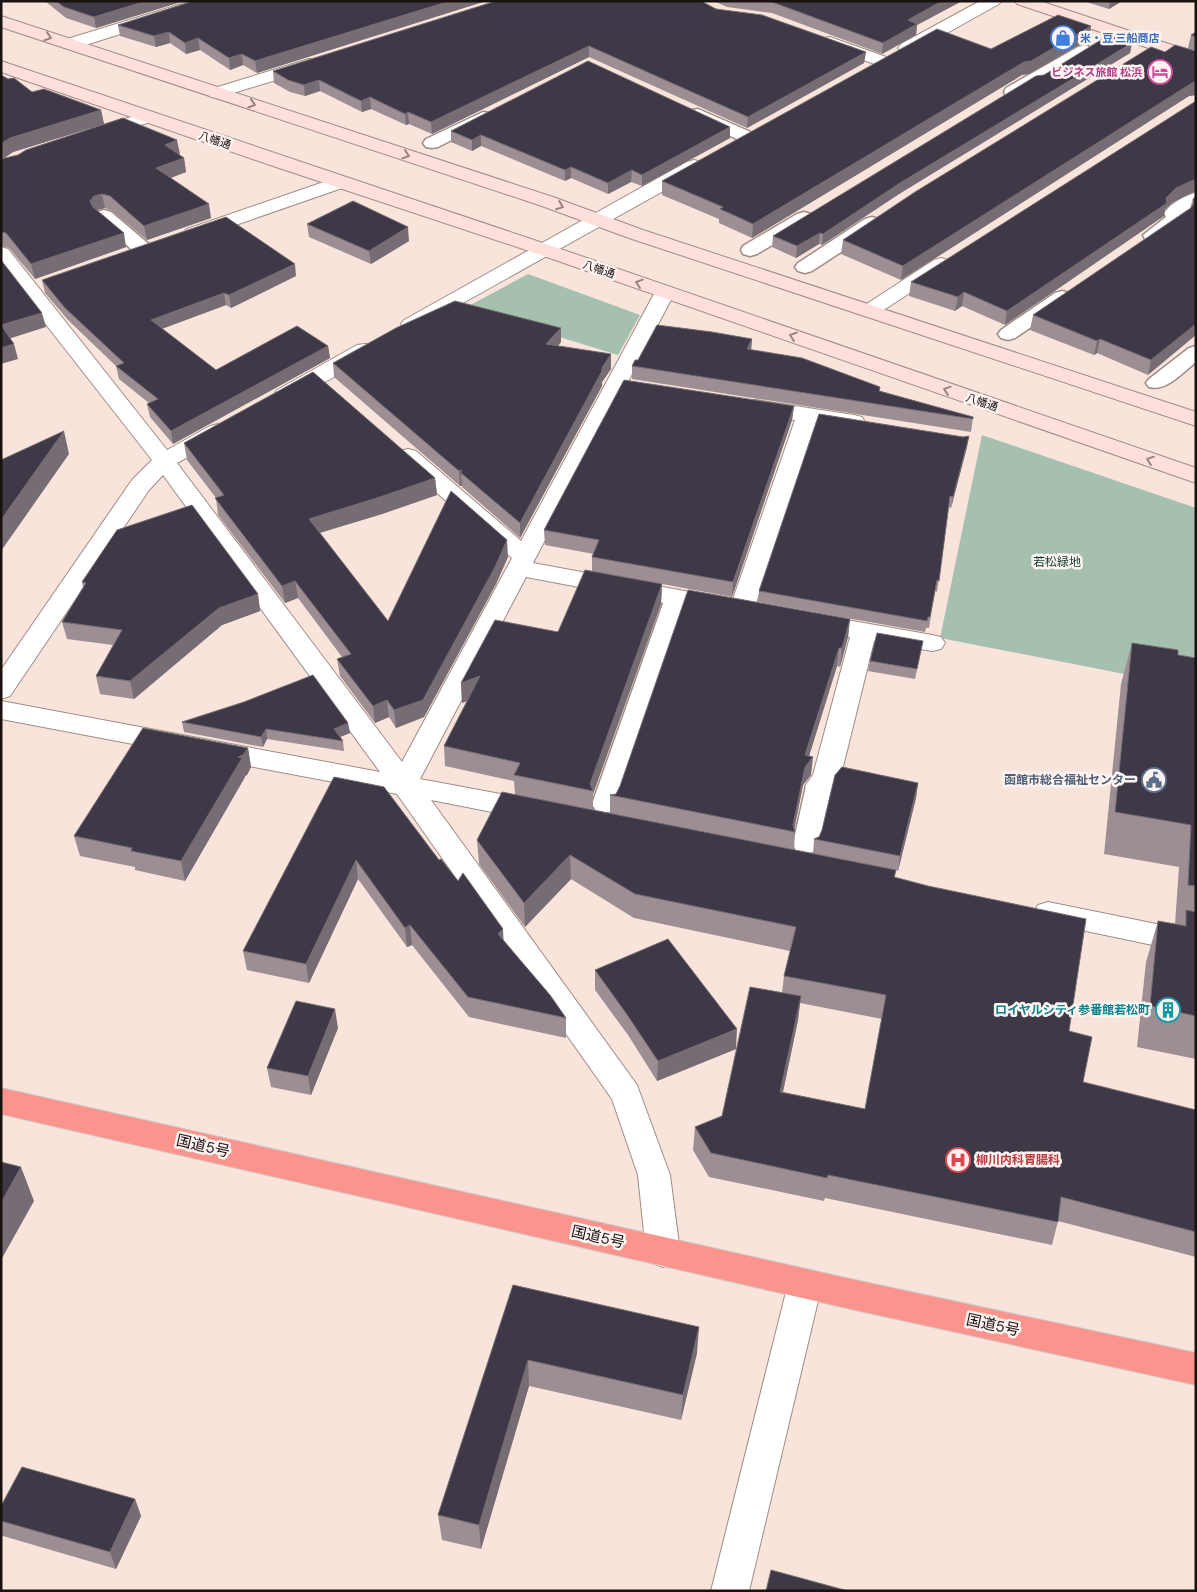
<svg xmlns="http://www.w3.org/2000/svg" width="1197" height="1592" font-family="'DM Sans','Noto Sans JP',sans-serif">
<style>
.green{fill:#a5c0af}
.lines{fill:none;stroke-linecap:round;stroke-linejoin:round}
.lane-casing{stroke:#9f8d85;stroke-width:3}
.street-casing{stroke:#9f8d85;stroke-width:2}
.secondary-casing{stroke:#9f8d85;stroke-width:2}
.highway-casing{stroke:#cccbca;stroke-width:2}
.lane{fill:#fff;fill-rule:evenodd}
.street{fill:#fff;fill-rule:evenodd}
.secondary{fill:#fedfdc;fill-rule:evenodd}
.highway{fill:#fa948c;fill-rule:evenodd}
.wall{fill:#9c8e92;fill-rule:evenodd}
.shaded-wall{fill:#766c74}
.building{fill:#3e3847;stroke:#766c74}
.oneway{stroke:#978380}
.labels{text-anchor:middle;stroke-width:5;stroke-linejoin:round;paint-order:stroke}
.far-shop-label{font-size:11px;font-weight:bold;fill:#366cbe;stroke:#fdf4f1;text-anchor:start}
.far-hotel-label{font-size:11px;font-weight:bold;fill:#b23c85;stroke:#fdf4f1;text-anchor:end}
.far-street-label{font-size:11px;fill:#19120f;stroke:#fdf4f1}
.park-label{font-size:12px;fill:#0e3e27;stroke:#fdf4f1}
.service-label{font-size:12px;font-weight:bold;fill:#4e5e75;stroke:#fdf4f1;text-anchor:end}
.culture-label{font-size:12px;font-weight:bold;fill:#0d838f;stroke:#fdf4f1;text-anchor:end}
.health-label{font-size:12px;font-weight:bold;fill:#be3a42;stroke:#fdf4f1;text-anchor:start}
.near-street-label{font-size:15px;fill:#19120f;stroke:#fdf4f1}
</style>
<rect width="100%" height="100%" fill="#f9e4dc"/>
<path class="green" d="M528 274 640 315 618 355 465 308Z
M982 435 1196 508V688L940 638Z"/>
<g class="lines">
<defs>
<path id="lane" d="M1084 45 1090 47 1092 50 1090 53 1018 96H1006L1004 92 1006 88 1078 47Z
M698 109 753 133 756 137 753 141 747 142 741 141 692 118 689 114 692 110Z
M483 112 489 113 492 117 489 121 438 147 432 148 426 147 423 143 426 139Z
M1196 193V206L1187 212 1189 216 1187 220C1174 228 1161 243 1145 239L1143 235 1166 217 1164 213C1170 204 1185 195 1196 193Z
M104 210 111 212 151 246 153 250 151 254 144 256 137 254 97 220 95 216 97 212Z
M804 212 811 214 813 218 811 222 757 254 750 256 743 254 741 250 743 246 797 214Z
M872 217 879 219 881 223 879 227 812 271 805 273 798 271 795 267 798 263 865 219Z
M1062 291 1069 293 1072 297 1069 301 1015 338 1008 340 1001 338 998 334 1001 330 1055 293Z
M1196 346V362C1182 373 1166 392 1149 387L1146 383 1149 379 1189 348Z
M677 590 685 593 689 598 618 804 614 811 605 813 596 811 592 804 665 598 669 593Z
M819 777 828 780 832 786 819 844 816 851 806 854 796 851 793 844 806 786 810 780Z"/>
<path id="street" d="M191 1H217L215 4 76 48H64L61 44 64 40Z
M980 1H1001L999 4 913 52 907 53 901 52 898 48 901 44Z
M830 37 889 58 892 62 889 66 883 67 824 46 822 42 824 38Z
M309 59 315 60 318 64 315 68 217 98 211 97 208 93 211 89Z
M148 112 154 113 157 117 154 121 97 138 91 137 88 133 91 129Z
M694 160 701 162 703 166 701 170 418 328 411 330 404 328 401 324 404 320 687 162Z
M341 176 348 178 350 182 348 186 201 237 194 239 187 237 184 233 187 229Z
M1 247 8 249 167 450 210 426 218 424 226 426 229 431 226 436 177 463 402 762 512 558 400 461 397 456 400 451 408 449 416 451 521 541 655 292 658 288 665 286 672 288 675 292 533 563 722 598 732 602 795 420 748 412 745 407 748 402 756 400 854 415 862 417 865 422 862 427 854 429 816 423 754 609 751 615 742 617 733 615 731 611 722 614 526 577 420 779 533 800 543 803 547 810 543 817 533 820 431 800 637 1085 670 1175 680 1252 675 1262 663 1267 651 1262 646 1252 638 1175 612 1099 397 794 1 719V701L380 772 163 475 149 490 10 696 1 699V670L132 480 152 460 1 267Z
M941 258 948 260 951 264 948 268 876 315 869 317 862 315 859 311 862 307 934 260Z
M365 344 373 345 376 350 373 355 293 400 285 402 277 400 274 395 277 390 357 345Z
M813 614 932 635 941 637 945 643 941 649 932 651 874 641 840 779C832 792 824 797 809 793L805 786 813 775 850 637 804 628 800 622 804 616Z
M1048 902 1196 932V954L1038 921 1033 913 1038 905Z
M805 1269 817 1273 822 1284 749 1591H711L788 1284 793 1273Z"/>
<path id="secondary" d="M1015 1H1040L1196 53V64L1017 4Z
M1 16 553 197 643 230 1196 412V426L629 238 539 205 1 27Z
M1 61 552 246 1196 468V483L538 254 270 165 1 72Z"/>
<path id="highway" d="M1 1088 855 1280 1196 1353V1385L855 1310 1 1114Z"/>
</defs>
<use href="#lane" class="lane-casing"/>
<use href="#street" class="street-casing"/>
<use href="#secondary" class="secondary-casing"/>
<use href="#highway" class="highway-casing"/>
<use href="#lane" class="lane"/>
<use href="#street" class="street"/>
<use href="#secondary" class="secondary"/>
<use href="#highway" class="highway"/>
</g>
<path class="wall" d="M45 1H184L96 28 66 18Z
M193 1H486L257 73 243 65 230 70 200 50 186 54 170 43 156 47 120 36 118 25Z
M714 1H962L917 25 916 35 882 54 772 13 727 7Z
M1083 1H1122L1109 9Z
M716 9 866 52 864 63 747 128 589 57 432 134 409 124 406 125 371 109 362 112 320 91 305 96 290 92 274 83 273 71Z
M1091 26 1089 39 1029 74 1022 75 752 238 719 223V219L662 195V181L991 49Z
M1196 32V95L1189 96 901 280 841 254 843 240 1165 52 1196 51 1188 48 1191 35Z
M1132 43 1130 53 899 194 822 245 819 244 796 258 772 247 773 236 1044 75Z
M1 75 8 79 32 92 101 110 104 124 13 152 3 159 180 154H178L184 158 186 172 171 178 211 218 147 240 112 211 105 208 97 210 126 247 35 279 9 248 1 246Z
M1196 101V191L1173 202 1165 209 1164 216 1005 325 962 306 955 311 909 296 911 282Z
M451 131 730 138 642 186 631 182 608 194 571 178 565 181 481 146 472 151 451 142Z
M1196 196 1148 375 1097 353 1094 355 1030 330 1033 315 1190 208 1193 199Z
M307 224 409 241 371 264 309 237Z
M296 276 231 308 226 305 162 329 216 370 328 346 330 358 173 444 150 417 147 404 149 403 119 379 116 366 68 320 45 293 42 280Z
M752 339 751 350 880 391 973 417 971 432 632 379V366Z
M561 342 558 346 611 369 602 382V386L520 538 462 487V486H460L334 377 333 363Z
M794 406 792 420 732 597 662 584 661 604 593 794V810L610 813V795L616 794 850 619 848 637 840 667 837 666 809 756 811 775 803 785 794 829 795 832 794 850 813 854 814 839 918 783 916 798 898 871 896 870 895 877 1069 1031 1083 1082 1196 1110V1257L1058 1221 1052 1245 825 1198 824 1201 709 1177 693 1150 695 1127 722 1116 782 993 784 976 790 951 634 918 571 879 525 927 479 864 477 840 515 794 514 781 445 766 444 746 467 701 462 703 461 683 558 632 592 572V557L594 554 545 545 544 530ZM800 1003 882 1019 865 1109 783 1092 798 1020Z
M969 436 967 447 951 508 949 507 937 592 935 591 929 628H926L925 632 758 602 759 591 963 437Z
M184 443 435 478 437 495 382 514 320 533 388 621 508 557 496 584 424 717 396 728 389 717 375 723 340 676 337 659 342 657 298 598 285 603 218 515 216 498 187 460Z
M82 582 258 594 260 611 222 625 134 699 100 694 96 676 113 645 67 639 62 622 83 587Z
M923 641 915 679 868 671 870 661Z
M1132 643 1178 655 1196 664V1059L1137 1047 1146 962 1158 921 1175 924 1179 867 1104 854 1121 684Z
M182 722 348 723 350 733 340 737 343 741 344 751 267 739 263 747 184 732Z
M248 748 251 767 247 775 245 776V777L185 881 135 870V867L80 856 74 836Z
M334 777 439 860 566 1018V1038L469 1017 412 945 407 947 358 879 309 983 247 970 243 951Z
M595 970 736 1049 657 1081 628 1035 595 990Z
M338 1028 311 1095 271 1087 267 1068Z
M513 1285 697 1353 681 1420 529 1386 481 1549 442 1540 438 1515Z
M135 1499 141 1516 116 1569 3 1536 1 1533V1506Z"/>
<path class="shaded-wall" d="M146 1H184L96 28 94 17Z
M450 1H486L257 73 255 61Z
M942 1H962L917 25 916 35 882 54 883 43 908 20Z
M1110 1H1122L1109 9Z
M1091 26 1089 39 1029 74 1022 75 752 238 753 224 1024 62Z
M169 32 170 43 156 47 154 36Z
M198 38 200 50 186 54 185 43Z
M1132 43 1130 53 899 194 822 245 823 234 900 183Z
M589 46V57L432 134 431 122Z
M866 52 864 63 747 128 748 117Z
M242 54 243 65 230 70 229 58Z
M319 80 320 91 305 96 304 85Z
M1196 82V95L1189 96 901 280 903 266 1192 83Z
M370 97 371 109 362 112 361 101Z
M101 110 104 124 13 152 1 160V144L10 138Z
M408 112 409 124 406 125 405 114Z
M730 127V138L642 186V175Z
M481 135V146L472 151V140Z
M177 140 180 154 167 159 165 145Z
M184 158 186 172 159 182 156 168Z
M571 167V178L565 181V170Z
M632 170 631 182 608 194V183Z
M1196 179V191L1173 202 1165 209 1164 216 1005 325 1007 311 1166 198 1176 188Z
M102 194 105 208 96 210 93 215 90 201 94 196Z
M209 204 211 218 147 240 144 226Z
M408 227 409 241 371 264 369 251Z
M124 233 126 247 35 279 31 264Z
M820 233 819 244 796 258 797 246Z
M295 264 296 276 231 308 229 295Z
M964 292 962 306 955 311 958 297Z
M224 293 226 305 153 332 151 320Z
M42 313 46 327 5 340 1 325Z
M1196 324V335L1148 375 1151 360Z
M561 328V342L546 359V344Z
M752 339 751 351 747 349Z
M1100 339 1097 353 1094 355 1097 341Z
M14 344 18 359 1 364V348Z
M328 346 330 358 173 444 171 431Z
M611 354V369L602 382V386L520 538V523L602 368Z
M794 406 792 420 732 597 733 582Z
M64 431 69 454 1 551V520Z
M969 436 967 447 951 508 953 497Z
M462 470 461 473 462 486H460L459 471Z
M435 478 437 495 382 514 312 535 309 519Z
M507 540 508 557 496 584 424 717 396 728 394 710Z
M295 581 298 598 285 603 282 586Z
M662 584 661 604 593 794V791L590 784Z
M258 594 260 611 222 625 134 699 130 681 219 608Z
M850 619 848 637 840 667 842 648Z
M839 648 837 666 806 766 813 757 811 775 803 785 794 831 793 825 805 755Z
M480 676 481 696 462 703 461 683Z
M387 700 389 717 375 723 373 706Z
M348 723 350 733 335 739 334 729Z
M266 729 267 739 263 747 261 737Z
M248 748 251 767 247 775 245 776V777L185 881 181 861 238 757Z
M918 783 916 798 898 871 900 856Z
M570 855 571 879 525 927 524 903Z
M356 860 358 879 309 983 306 964Z
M410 925 412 945 407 947 405 928Z
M503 929 504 949 498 934Z
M801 996 798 1020 778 1115 780 1092Z
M335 1009 338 1028 311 1095 308 1076Z
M737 1029 736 1049 657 1081 658 1061Z
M21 1167 34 1201 1 1260V1203Z
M699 1327 697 1353 681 1420 683 1395Z
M528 1360 529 1386 481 1549 479 1525Z
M135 1499 141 1516 116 1569 110 1552Z"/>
<path class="building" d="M56 1H146L94 17 64 7Z
M193 1H450L255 61 242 54 229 58 198 38 185 43 169 32 154 36 118 25Z
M496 1H701L716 9 762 15 866 52 748 117 589 46 431 122 408 112 405 114 370 97 361 101 319 80 304 85 288 80 273 71Z
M766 1H942L908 20 917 24 883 43 772 2Z
M1058 15 1091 26 1031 61 1024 62 753 224 720 209 723 207 662 181 937 29 991 49Z
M1196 32V37L1191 35Z
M1109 35 1132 43 900 183 823 234 820 233 797 246 773 236 1036 76 1044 75Z
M1175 45 1196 51V82L1192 83 903 266 843 240 915 192 1151 47 1165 52Z
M588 61 730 127 642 175 632 170 608 183 571 167 565 170 481 135 472 140 451 131Z
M1 75 8 79 14 78 32 92 44 89 101 110 10 138 1 144Z
M1196 101V179L1176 188 1166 198 1167 203 1007 311 964 292 958 297 911 282Z
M123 118 177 140 165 145 184 158 156 168 209 204 144 226 110 196 102 194 94 196 90 201 93 207 124 233 31 264 6 233 1 232V159L18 155 26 150Z
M1196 196V324L1151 360 1100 339 1097 341 1033 315 1191 208 1194 203 1193 199Z
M353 201 408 227 369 251 307 224Z
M226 217 295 264 229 295 224 293 151 320 216 370 297 326 328 346 171 431 147 404 158 399 116 366 124 363 65 308 42 280Z
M1 260 42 313 1 325Z
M455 301 561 328 546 344 611 354 602 368V371L520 523 461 473 462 470 459 471 333 363 396 328Z
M1 325 14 344 1 348Z
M657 325 712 332 752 339 747 349 802 358 880 387 879 391 973 417V419L632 366 635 360H638Z
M313 372 435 478 380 497 309 519 388 621 451 491 507 540 495 567 423 700 394 710 387 700 373 706 337 659 351 654 295 581 282 586 215 498 224 495 184 443Z
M624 380 794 406 733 582 592 557 599 540 544 530Z
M819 414 963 437 969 436 953 497 950 496 939 581 937 580 930 617H928L927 621 759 591Z
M64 431 1 520V460Z
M192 505 258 594 219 608 130 681 96 676 122 630 62 622 86 583 82 582 117 530Z
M585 570 662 584 590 784 593 791 514 775 520 763 444 746 480 676 461 683 495 620 558 632Z
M688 590 850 619 842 648H839L805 755 813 757 805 767 793 825 795 832 610 795 616 794 620 786Z
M877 633 923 641 917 669 870 661Z
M1132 643 1178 650V655L1196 658V886L1188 885 1191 825 1115 812Z
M313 675 348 723 334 729 343 741 266 729 261 737 182 722 244 702Z
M143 728 248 748 243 755 238 757 242 758 181 861 131 851 132 848 74 836Z
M842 767 918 783 900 856 814 839 819 837 822 830 835 775Z
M334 777 384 787 439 860 441 859 458 881 463 873 503 929 498 934 550 995 566 1018 468 997 410 925 405 928 356 860 306 964 243 951Z
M502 792 896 870 894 877 928 886 1086 919 1069 1031 1092 1037 1083 1082 1196 1110V1232L1061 1197 1058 1222 828 1175 827 1178 711 1153 695 1127 722 1116 750 987 801 996 780 1092 865 1109 886 995 784 976 796 927 635 894 570 855 524 903 477 840Z
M1186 910 1196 912V1016L1150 1006 1158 921 1186 926Z
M668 939 737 1029 658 1061 628 1016 595 970Z
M296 1001 335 1009 308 1076 267 1068Z
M1 1162 21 1167 1 1203Z
M513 1285 699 1327 683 1395 528 1360 479 1525 438 1515Z
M22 1467 135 1499 110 1552 1 1521V1506Z
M771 1570 848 1591H766Z"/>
<defs><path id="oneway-chevron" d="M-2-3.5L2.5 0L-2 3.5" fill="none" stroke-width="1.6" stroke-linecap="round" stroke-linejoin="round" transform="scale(1.25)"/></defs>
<g class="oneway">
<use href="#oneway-chevron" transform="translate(48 37) rotate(18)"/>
<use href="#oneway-chevron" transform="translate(252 104) rotate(18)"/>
<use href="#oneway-chevron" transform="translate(406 155) rotate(18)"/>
<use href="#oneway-chevron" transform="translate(560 206) rotate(21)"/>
<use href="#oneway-chevron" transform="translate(639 283) rotate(-161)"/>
<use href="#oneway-chevron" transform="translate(793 336) rotate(-161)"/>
<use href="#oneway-chevron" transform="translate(947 390) rotate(-161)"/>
<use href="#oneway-chevron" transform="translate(1150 460) rotate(-161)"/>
</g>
<defs>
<symbol id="shop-ring" viewBox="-11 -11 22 22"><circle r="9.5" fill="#fdf4f1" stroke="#3f7fe0" stroke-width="1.5"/><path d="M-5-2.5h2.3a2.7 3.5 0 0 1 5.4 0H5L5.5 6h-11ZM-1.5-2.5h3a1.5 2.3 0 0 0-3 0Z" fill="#3f7fe0"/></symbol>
<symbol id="hotel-ring" viewBox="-11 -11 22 22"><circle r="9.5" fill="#fdf4f1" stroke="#d1479c" stroke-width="1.5"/><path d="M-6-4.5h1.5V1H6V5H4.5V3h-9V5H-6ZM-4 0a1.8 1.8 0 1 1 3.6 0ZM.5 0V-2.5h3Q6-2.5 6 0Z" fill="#d1479c"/></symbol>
<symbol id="civic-ring" viewBox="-11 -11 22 22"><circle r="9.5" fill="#fdf4f1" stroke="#5c6f8a" stroke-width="1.5"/><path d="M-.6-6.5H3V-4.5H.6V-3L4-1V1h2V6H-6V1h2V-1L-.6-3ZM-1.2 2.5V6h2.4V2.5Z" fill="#5c6f8a"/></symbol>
<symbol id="building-ring" viewBox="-11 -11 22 22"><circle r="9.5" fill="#fdf4f1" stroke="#0f9aa8" stroke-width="1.5"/><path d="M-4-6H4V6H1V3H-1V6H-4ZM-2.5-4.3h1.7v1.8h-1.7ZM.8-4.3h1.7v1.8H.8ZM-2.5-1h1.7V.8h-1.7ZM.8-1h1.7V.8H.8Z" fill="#0f9aa8"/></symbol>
<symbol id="hospital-ring" viewBox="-11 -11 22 22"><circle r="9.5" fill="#fdf4f1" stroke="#e0444e" stroke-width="1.5"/><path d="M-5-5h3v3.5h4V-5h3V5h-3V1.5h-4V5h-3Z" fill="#e0444e"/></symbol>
</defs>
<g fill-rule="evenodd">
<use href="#shop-ring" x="1049" y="24" width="28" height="28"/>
<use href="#hotel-ring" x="1146" y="58" width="28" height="28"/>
<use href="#civic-ring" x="1140" y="766" width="28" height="28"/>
<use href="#building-ring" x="1154" y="996" width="28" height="28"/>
<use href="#hospital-ring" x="944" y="1146" width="28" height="28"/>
</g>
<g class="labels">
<g class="far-shop-label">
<text x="1080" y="42">米・豆 三船商店</text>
</g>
<g class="far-hotel-label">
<text x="1142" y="76">ビジネス旅館 松浜</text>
</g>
<g class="far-street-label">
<text transform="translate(215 140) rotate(19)" y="4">八幡通</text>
<text transform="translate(599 269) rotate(19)" y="4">八幡通</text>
<text transform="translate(982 402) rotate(19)" y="4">八幡通</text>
</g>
<g class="park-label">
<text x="1057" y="566">若松緑地</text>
</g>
<g class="service-label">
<text x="1136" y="784">函館市総合福祉センター</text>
</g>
<g class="culture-label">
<text x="1150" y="1014">ロイヤルシティ参番館若松町</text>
</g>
<g class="health-label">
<text x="976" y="1164">柳川内科胃腸科</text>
</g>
<g class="near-street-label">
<text transform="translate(203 1146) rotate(13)" y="5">国道5号</text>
<text transform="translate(598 1237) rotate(13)" y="5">国道5号</text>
<text transform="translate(993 1325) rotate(12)" y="5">国道5号</text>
</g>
</g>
<rect width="1197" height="1592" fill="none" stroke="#19120f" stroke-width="5"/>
</svg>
